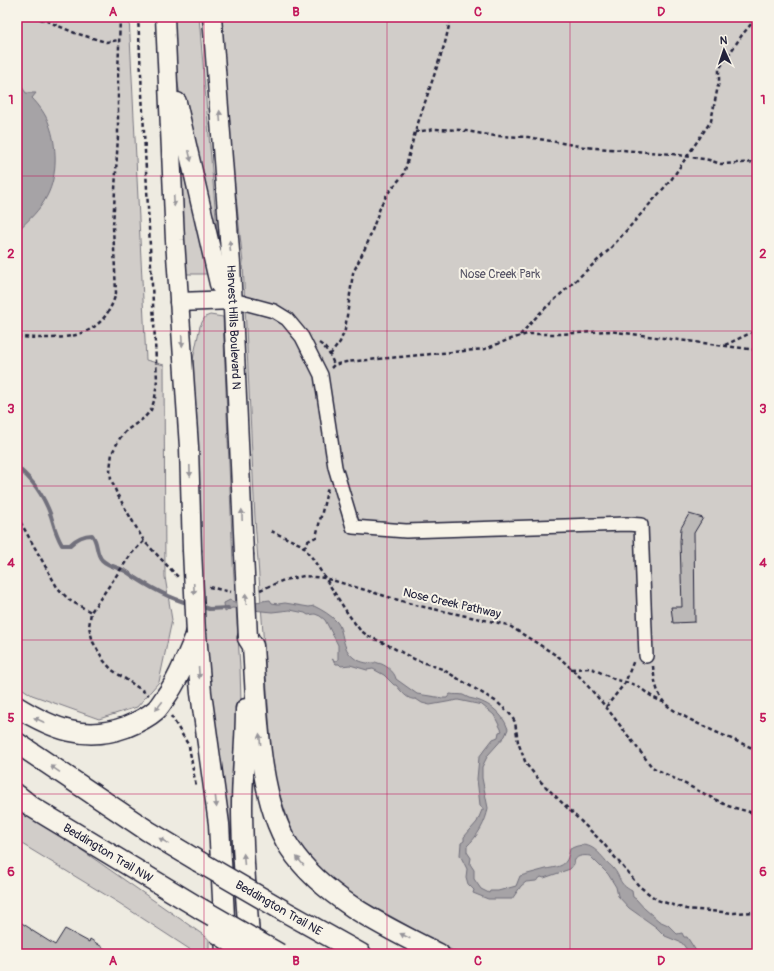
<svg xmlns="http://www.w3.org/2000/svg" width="774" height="971" font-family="Pangolin,sans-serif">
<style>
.green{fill:#d1cdc9;stroke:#7a7882}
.water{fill:#a6a3a6;stroke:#716f7b}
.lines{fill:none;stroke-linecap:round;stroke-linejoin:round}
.stream{stroke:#716f7b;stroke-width:4}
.building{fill:#bbb8b7;stroke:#22223b}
.street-casing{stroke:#22223b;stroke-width:16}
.secondary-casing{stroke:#22223b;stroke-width:21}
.primary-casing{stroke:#22223b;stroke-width:23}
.path{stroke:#22223b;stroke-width:2.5;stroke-dasharray:4 3;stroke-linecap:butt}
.street{stroke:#f7f3e8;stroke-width:13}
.secondary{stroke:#f7f3e8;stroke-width:18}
.primary{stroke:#f7f3e8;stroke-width:20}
.secondary-bridge-casing{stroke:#22223b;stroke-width:21;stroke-linecap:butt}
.primary-bridge-casing{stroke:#22223b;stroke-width:23;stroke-linecap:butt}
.secondary-bridge{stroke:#f7f3e8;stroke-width:18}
.primary-bridge{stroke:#f7f3e8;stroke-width:20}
.oneway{fill:#97959a}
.grid{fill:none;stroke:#c2185b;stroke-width:1;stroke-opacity:0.55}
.labels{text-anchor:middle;stroke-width:4;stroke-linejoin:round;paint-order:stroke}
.park-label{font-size:12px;fill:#575566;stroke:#f7f3e8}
.street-label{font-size:12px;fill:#22223b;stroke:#f7f3e8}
.neatline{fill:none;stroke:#c2185b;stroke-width:1.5}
.grid-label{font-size:13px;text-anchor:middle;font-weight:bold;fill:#c2185b}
</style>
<rect width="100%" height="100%" fill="#eeebe1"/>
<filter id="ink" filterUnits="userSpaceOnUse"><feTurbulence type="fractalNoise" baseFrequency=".025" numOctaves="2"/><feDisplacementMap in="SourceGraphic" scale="8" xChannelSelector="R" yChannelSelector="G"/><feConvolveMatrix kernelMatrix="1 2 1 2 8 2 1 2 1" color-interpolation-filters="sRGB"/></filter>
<g filter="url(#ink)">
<path class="green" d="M17 17H129L146 360 164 365 165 577 172 620 159 682 137 707 99 719 32 695 17 685Z
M171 17H199L218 242H214L178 85 172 53Z
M221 17H757V954H459L338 887 296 843 273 775 255 519 243 263 226 102Z
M181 164 209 274H186L179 166Z
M210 315 223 317 233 563 240 667 242 739 237 853H228L206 685 191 369 200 326 205 317Z
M17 805 209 939V954H197L119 903 17 841Z"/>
<path class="water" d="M17 80 26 93H36L32 98C39 105 46 115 49 124 57 145 58 175 47 196 40 210 29 220 17 231Z
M230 600C239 606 259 601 270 600L272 603 278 604 285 603 309 607 314 606C322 610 331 615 337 622 344 630 341 649 354 658 358 661 367 664 372 663 377 663 373 661 378 663 385 664 395 672 396 679L417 694 443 698H447L450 694C455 695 459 694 463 695 465 696 467 697 469 698 486 701 502 711 508 729L505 736 488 755 482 767V778L488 808C486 822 477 837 467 846V852L471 858 470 864 474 870V879L481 889 489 893 490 891H498L516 886 520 876C529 874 537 871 546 869 561 866 567 867 570 849 587 840 595 848 606 861 608 864 611 865 613 868 622 878 617 883 632 891L633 897 636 899 645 909 659 921 668 925 677 934 682 933 684 937H687L698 954H690L682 943 665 936 656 927 629 908 618 896 616 887 608 874 590 856C584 855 574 855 574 864L570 869 544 878 541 877 536 881 526 882 521 886 512 899H488L473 893 474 890 468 884 466 877 467 869 460 855 461 843 464 841V837L477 822 482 810H484L480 805 477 779 479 757 493 739 498 737 499 732 502 731 494 715 482 705 458 700 430 705 422 703 416 699C408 701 401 691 396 685H394L384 675 373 669 367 670 350 665 341 666 339 664H336L332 659 335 661 338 660V645L325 620 320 616 315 614 308 615 305 613 290 610 272 612 232 608 225 612 224 603Z"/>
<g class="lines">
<path class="stream" d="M17 467C33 480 44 496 51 516 54 526 56 535 62 545H70C77 538 83 535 92 535 99 544 95 552 102 560 109 567 119 567 127 572 147 586 167 598 191 604
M199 606 209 609 228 608"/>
</g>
<path class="building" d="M689 514 703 518 694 533 695 622 673 623 671 607H682L680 541 681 528Z
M17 920 31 929V930L55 945 65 929 89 942 90 939 113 954H17Z"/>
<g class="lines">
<defs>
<path id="street" d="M233 300 274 311 287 319 302 337 321 375 335 467 353 527 406 531 627 524 641 525 646 656"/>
<g id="secondary">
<path d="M165 17 175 240 189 447 192 550"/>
<path id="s1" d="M212 17 231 264 244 554"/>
<path d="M177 102 219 284 233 300"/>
<path d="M179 302 233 300"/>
</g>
<g id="primary">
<path d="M196 634 201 693 219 824 226 954"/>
<path d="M248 638 253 646C257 705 257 798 290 848 323 898 387 928 439 954"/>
<path d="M17 707C53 729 85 742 126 727 136 723 148 717 156 710 159 707 162 702 165 698 178 680 186 659 195 638"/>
<path d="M246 709C246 742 242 774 242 807 242 855 247 903 250 951"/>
<path d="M17 743 148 831 198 861"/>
<path id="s2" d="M17 795 32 807 201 909"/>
<path d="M284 911 361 954"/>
</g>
</defs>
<use href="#street" class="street-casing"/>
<use href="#secondary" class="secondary-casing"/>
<use href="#primary" class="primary-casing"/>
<path class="path" d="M33 17 47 21 75 33 106 42 119 40
M138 17 157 380 155 398 151 410 144 418 127 430 120 438 112 453 110 470 111 479 117 494 144 541 179 578
M415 132 435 129 460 130 495 136 528 137 584 147 673 154 709 160 721 164 757 162
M520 335 540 313 610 249 671 180 711 121 719 81V69L742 35 757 17
M17 337C60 339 102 343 116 293L113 226 118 136V75L120 17
M319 343C327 348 331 356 334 365
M725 345 757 330
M330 355 340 342 345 330 353 273 368 242 381 205 388 193 404 174 415 132 445 43 451 17
M331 368 334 365 346 362 485 349 508 340 527 334H560L609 331 757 350
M17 516 57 587 69 600 91 612
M271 531 302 545 313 559 348 614 360 630 368 636 386 644 414 659 442 669 497 702 510 714 515 722 518 742 526 764 541 782 603 843 639 886 657 900 686 909 734 913 757 912
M144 541 132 553 91 612 89 627 93 642 104 661 112 670 149 695
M304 548 308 541 316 537 328 487
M209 587 231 592
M260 590 284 580 304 576 325 578 415 605 508 625 559 657 580 677 606 707 652 767 728 806 757 814
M653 666C654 678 656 691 663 701 672 715 739 742 757 750
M571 669 591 668 614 679 636 685 654 698 663 702
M606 707 625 683 634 660
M171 716 189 746 196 787"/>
<use href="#street" class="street"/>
<use href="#secondary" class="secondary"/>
<use href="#primary" class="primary"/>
<defs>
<path id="secondary-bridge" d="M192 550 196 634
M244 554 248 638"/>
<path id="primary-bridge" d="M198 861 284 911
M201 909 279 954
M216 932 250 954"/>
</defs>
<use href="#secondary-bridge" class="secondary-bridge-casing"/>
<use href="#primary-bridge" class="primary-bridge-casing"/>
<use href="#secondary-bridge" class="secondary-bridge"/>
<use href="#primary-bridge" class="primary-bridge"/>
</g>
<defs><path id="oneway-solid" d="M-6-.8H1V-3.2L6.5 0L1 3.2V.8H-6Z"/></defs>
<g class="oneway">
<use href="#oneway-solid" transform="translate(220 116) rotate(-94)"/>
<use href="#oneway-solid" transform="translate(190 156) rotate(77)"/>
<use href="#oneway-solid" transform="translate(174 201) rotate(87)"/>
<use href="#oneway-solid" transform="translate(230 246) rotate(-95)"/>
<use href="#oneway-solid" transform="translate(182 341) rotate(87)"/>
<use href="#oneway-solid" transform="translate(190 471) rotate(88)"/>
<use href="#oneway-solid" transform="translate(242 515) rotate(-92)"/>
<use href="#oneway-solid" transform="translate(194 589) rotate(87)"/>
<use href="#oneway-solid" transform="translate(246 599) rotate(-93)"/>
<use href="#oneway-solid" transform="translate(199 673) rotate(86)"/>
<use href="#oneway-solid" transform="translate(159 706) rotate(128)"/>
<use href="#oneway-solid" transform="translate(39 720) rotate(-155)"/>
<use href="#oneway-solid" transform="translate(260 739) rotate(-96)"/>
<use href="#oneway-solid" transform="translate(55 769) rotate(-146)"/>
<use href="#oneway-solid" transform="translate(216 802) rotate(84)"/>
<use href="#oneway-solid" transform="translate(164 841) rotate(-149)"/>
<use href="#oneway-solid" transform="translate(244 859) rotate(-94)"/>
<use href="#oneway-solid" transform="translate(300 861) rotate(-130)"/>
<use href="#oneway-solid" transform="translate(405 936) rotate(-153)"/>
</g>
</g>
<path class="grid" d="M204 17V954M387 17V954M570 17V954M17 176H757M17 331H757M17 486H757M17 640H757M17 794H757"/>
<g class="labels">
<g class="park-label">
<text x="500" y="278">Nose Creek Park</text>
</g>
<g class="street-label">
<text dy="4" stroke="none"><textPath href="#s1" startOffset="311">Harvest Hills Boulevard N</textPath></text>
<text transform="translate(452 603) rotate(13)" y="4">Nose Creek Pathway</text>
<text dy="4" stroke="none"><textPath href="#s2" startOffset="108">Beddington Trail NW</textPath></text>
<text transform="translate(279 908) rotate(30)" y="4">Beddington Trail NE</text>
</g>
</g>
<rect width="774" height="971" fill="none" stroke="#f7f3e8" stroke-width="44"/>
<g transform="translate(724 50) rotate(357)" stroke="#f7f3e8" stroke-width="3" paint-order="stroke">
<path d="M0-3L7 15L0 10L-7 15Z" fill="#22223b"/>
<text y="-6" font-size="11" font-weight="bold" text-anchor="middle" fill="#22223b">N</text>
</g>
<rect x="22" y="22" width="730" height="927" class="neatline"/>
<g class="grid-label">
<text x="113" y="16">A</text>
<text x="296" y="16">B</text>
<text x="478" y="16">C</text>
<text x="661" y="16">D</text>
<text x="11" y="104">1</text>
<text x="763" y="104">1</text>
<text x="11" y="258">2</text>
<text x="763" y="258">2</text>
<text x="11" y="413">3</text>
<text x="763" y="413">3</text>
<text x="11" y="567">4</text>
<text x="763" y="567">4</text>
<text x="11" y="722">5</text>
<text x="763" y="722">5</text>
<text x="11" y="876">6</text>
<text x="763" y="876">6</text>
<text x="113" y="965">A</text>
<text x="296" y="965">B</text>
<text x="478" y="965">C</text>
<text x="661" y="965">D</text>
</g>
</svg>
